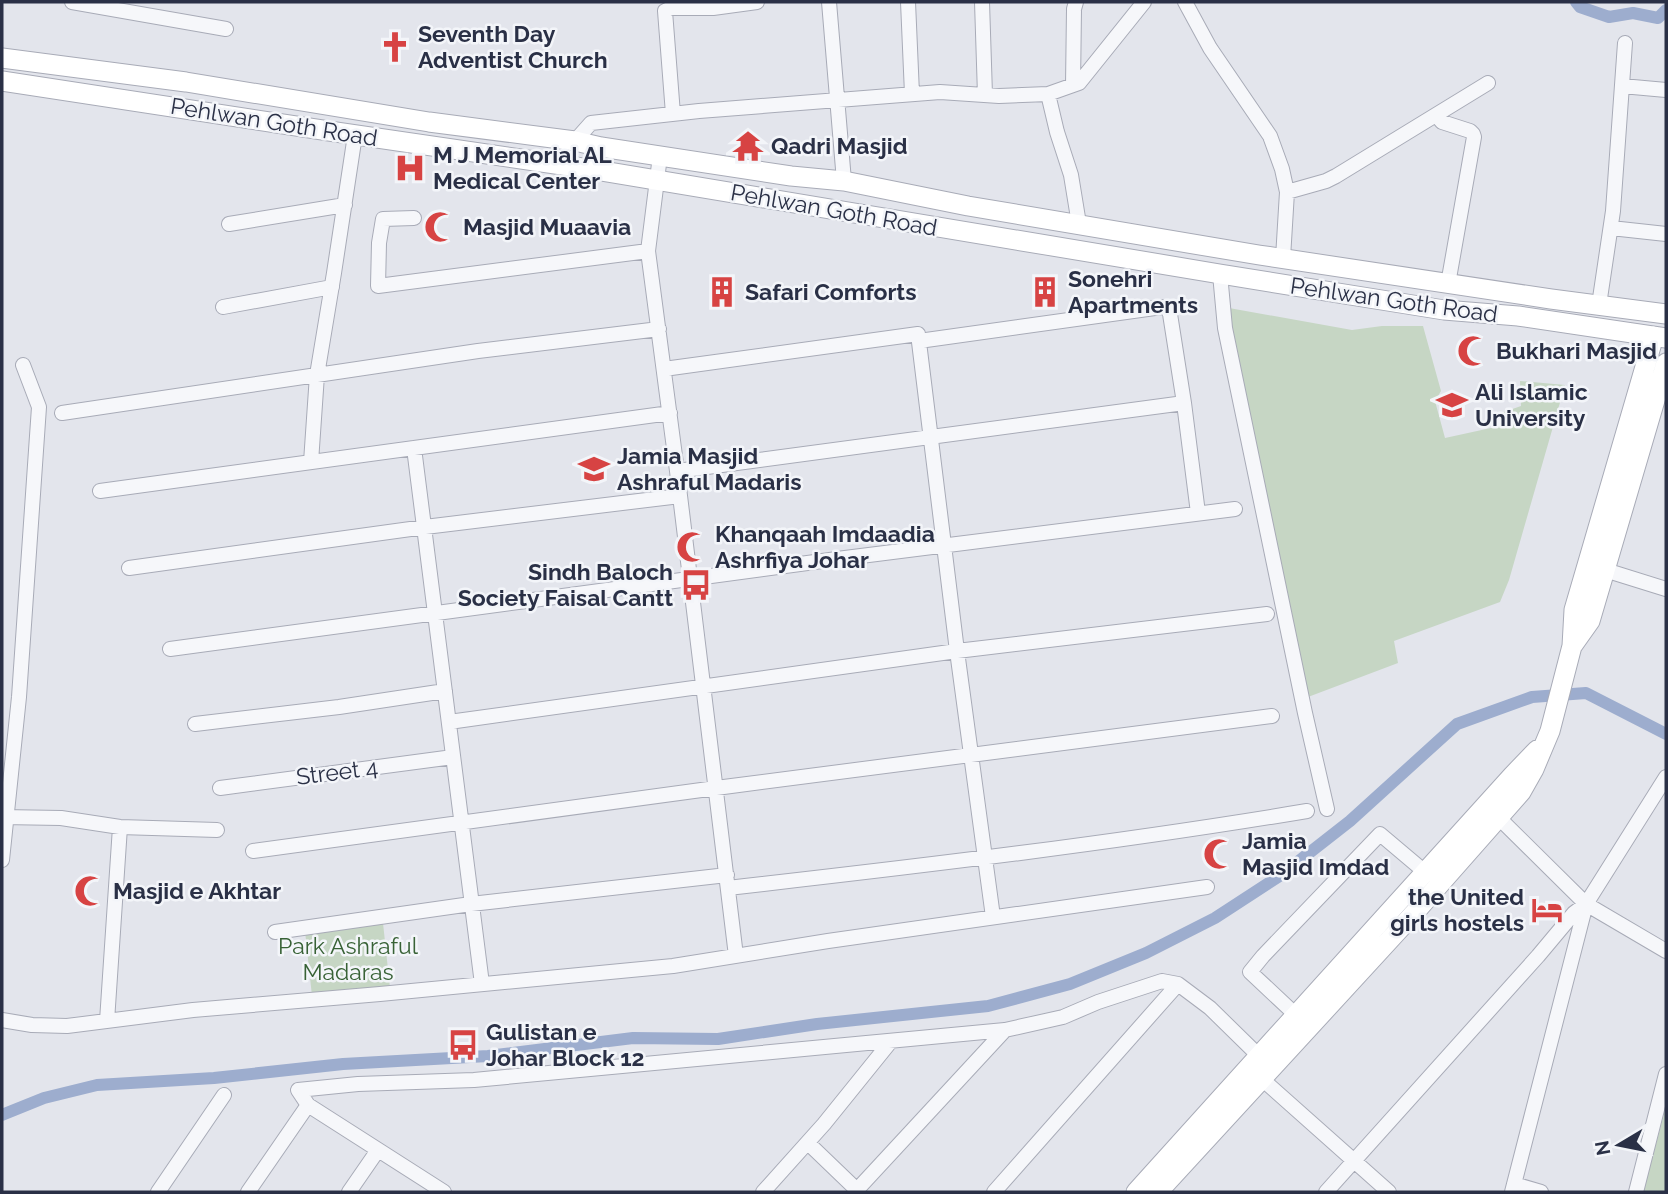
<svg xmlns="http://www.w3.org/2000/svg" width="1668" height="1194" font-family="Raleway,sans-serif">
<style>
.green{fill:#c6d6c4}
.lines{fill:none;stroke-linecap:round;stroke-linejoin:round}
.canal{stroke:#9dadce;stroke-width:12}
.street-casing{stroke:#a8abb7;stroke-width:16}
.secondary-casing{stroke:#a8abb7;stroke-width:21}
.street{stroke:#f6f7fa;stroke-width:14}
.secondary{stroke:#fff;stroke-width:19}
.labels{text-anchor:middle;stroke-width:5;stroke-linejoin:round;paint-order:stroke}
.poi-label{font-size:23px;font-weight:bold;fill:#2a3046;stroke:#f3f5f9;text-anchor:start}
.street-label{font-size:23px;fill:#2a3046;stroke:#f3f5f9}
.park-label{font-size:23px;fill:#386236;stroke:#f3f5f9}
</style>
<rect width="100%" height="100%" fill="#e3e5ec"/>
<path class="green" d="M1229 308 1352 330 1382 326H1423L1441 391 1435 401 1445 438 1500 426 1501 413 1521 406 1520 381 1565 385 1509 580 1500 602 1394 641 1398 663 1308 697 1234 353Z
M383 923 390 988 312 996 305 931Z
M1666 1107V1192H1643Z"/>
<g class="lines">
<path class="canal" d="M1576 2 1580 7 1609 17 1633 13 1658 18 1666 10
M2 1115 44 1098 97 1085 214 1078 343 1064 488 1056 633 1038 718 1039 817 1024 988 1006 1070 984 1146 953 1215 918 1281 875 1350 821 1457 724 1532 697 1586 693 1666 734"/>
<defs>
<path id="street" d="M72 2 226 29
M829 2 844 181
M908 2 912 94
M982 2 985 95
M1185 2 1210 48 1270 136 1282 169 1287 192 1283 258
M1073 85 1074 9 1076 2
M1622 86 1666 90
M1048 94 1057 132 1071 175 1079 224
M673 114 665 11 671 8H713L757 2
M1436 115 1442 122 1470 131 1473 134 1474 137 1448 284
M575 141 591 123 699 111 940 92 999 96 1048 94 1079 83 1144 2
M1287 192 1326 181 1336 176 1488 83
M414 218 383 219 379 243 378 286 648 251 677 471 736 956
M229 224 345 205
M1611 228 1666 234
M648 251 660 156
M1220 274 1225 328 1305 713 1327 809
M1599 305 1613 211 1625 43
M223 307 332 287
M919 341 1162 307 1167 308 1170 314 1184 403 1198 513
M664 369 918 334 957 651 993 917
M62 413 478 351 659 329
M414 448 482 984
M311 462 317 375 334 273 355 135
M677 471 1184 403
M100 491 670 413
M129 568 425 527 680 496
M1605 570 1666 589
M170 649 837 559 1235 509
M449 722 957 651 1267 614
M195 724 339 707 445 691
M220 788 453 757
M2 817 61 818 120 827 217 830
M1499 818 1586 904 1666 951
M253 851 716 788 1272 716
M2 860 19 697 39 407 23 365
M728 888C922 866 1115 843 1307 811
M275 932 471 904 727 875
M1296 1015 1250 972 1263 956 1380 834 1425 872
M2 1020 32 1025 67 1026 193 1010 380 994 673 966 828 941 1207 887
M107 1021 120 827
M1262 1079 1389 1192
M808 1143 859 1192
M1514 1184 1541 1192
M158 1192 224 1095
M248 1192 308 1105
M349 1192 378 1150
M444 1192 308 1105 298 1090 358 1084 474 1080 1005 1030 1063 1017 1098 1002 1162 981 1178 984 1210 1008 1259 1056
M763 1192 824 1124 891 1041
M855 1192 1005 1030
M994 1192 1178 984
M1326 1192 1538 956 1574 913 1586 904
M1512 1192 1586 904 1666 777
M1636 1192 1666 1074"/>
<path id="secondary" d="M2 58 186 82 429 122 575 141 601 147 791 176 844 181 968 206 1259 255 1551 299 1666 314
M2 81 329 131 596 170 1220 274 1444 310 1518 316 1666 338
M1573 645 1590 621 1666 363
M1136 1192 1512 776 1537 750
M1158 1192 1417 910 1521 792 1534 769 1550 731 1572 646 1574 610 1654 336"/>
</defs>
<use href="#street" class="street-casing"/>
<use href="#secondary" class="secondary-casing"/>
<use href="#street" class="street"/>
<use href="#secondary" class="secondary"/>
</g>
<defs>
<symbol id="church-bare" viewBox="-9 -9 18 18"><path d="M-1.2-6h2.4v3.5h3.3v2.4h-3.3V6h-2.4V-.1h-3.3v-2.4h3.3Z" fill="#d74343" stroke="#f3f5f9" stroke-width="2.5" paint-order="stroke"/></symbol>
<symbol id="temple-bare" viewBox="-9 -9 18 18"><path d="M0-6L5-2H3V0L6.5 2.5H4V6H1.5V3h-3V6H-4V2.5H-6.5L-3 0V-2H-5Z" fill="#d74343" stroke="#f3f5f9" stroke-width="2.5" paint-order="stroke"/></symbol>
<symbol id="hospital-bare" viewBox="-9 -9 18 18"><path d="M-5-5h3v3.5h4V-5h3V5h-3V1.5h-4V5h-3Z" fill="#d74343" stroke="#f3f5f9" stroke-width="2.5" paint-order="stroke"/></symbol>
<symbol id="mosque-bare" viewBox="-9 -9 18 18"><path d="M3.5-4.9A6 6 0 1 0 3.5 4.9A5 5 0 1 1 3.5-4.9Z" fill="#d74343" stroke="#f3f5f9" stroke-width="2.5" paint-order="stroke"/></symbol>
<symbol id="building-bare" viewBox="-9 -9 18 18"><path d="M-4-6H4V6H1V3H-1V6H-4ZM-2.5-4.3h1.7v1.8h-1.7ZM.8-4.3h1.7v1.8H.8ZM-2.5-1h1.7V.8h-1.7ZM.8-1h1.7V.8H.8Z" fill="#d74343" stroke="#f3f5f9" stroke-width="2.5" paint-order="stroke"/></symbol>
<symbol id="university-bare" viewBox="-9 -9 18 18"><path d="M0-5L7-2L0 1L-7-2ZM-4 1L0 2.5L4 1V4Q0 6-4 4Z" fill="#d74343" stroke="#f3f5f9" stroke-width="2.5" paint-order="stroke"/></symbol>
<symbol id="bus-bare" viewBox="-9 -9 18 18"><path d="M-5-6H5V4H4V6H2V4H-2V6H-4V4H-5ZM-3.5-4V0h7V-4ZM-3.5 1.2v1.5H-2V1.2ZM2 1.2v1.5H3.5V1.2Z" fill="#d74343" stroke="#f3f5f9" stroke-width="2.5" paint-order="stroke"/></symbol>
<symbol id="hotel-bare" viewBox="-9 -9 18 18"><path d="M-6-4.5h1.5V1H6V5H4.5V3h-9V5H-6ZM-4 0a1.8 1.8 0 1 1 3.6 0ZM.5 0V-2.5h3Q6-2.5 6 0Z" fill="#d74343" stroke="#f3f5f9" stroke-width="2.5" paint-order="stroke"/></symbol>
</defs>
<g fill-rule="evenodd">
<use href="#church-bare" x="373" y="25" width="44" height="44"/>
<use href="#temple-bare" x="726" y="124" width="44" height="44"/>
<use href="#hospital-bare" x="388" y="146" width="44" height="44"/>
<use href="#mosque-bare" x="418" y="205" width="44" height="44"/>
<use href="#building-bare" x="700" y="270" width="44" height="44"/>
<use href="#building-bare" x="1023" y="270" width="44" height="44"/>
<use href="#mosque-bare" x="1451" y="329" width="44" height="44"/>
<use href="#university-bare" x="1430" y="383" width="44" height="44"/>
<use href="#university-bare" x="572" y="447" width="44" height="44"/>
<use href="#mosque-bare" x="670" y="525" width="44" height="44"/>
<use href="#bus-bare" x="674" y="563" width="44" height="44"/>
<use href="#mosque-bare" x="1197" y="832" width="44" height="44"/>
<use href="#mosque-bare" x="68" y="869" width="44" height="44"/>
<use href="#hotel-bare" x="1525" y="888" width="44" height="44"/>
<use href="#bus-bare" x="441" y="1023" width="44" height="44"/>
</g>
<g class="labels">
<g class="poi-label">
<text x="418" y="42">Seventh Day<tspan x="418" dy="26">Adventist Church</tspan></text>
<text x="771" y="154">Qadri Masjid</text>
<text x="433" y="163">M J Memorial AL<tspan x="433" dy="26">Medical Center</tspan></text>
<text x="463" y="235">Masjid Muaavia</text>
<text x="1068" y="287">Sonehri<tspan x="1068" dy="26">Apartments</tspan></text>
<text x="745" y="300">Safari Comforts</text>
<text x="1496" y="359">Bukhari Masjid</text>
<text x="1475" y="400">Ali Islamic<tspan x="1475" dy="26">University</tspan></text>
<text x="617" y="464">Jamia Masjid<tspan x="617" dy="26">Ashraful Madaris</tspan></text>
<text x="715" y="542">Khanqaah Imdaadia<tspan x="715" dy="26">Ashrfiya Johar</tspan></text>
<text x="673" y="580" text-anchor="end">Sindh Baloch<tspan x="673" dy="26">Society Faisal Cantt</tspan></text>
<text x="1242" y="849">Jamia<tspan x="1242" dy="26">Masjid Imdad</tspan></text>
<text x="113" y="899">Masjid e Akhtar</text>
<text x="1524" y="905" text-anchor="end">the United<tspan x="1524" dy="26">girls hostels</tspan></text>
<text x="486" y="1040">Gulistan e<tspan x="486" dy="26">Johar Block 12</tspan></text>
</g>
<g class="street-label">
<text transform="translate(274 122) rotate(9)" y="8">Pehlwan Goth Road</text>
<text transform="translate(834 210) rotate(10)" y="8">Pehlwan Goth Road</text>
<text transform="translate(1394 300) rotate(8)" y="8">Pehlwan Goth Road</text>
<text transform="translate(337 772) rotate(-7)" y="8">Street 4</text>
</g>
<g class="park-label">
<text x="348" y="954">Park Ashraful<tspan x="348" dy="26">Madaras</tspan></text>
</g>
</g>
<rect width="1668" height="1194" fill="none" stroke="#2a3046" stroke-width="7"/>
<g transform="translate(1619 1145) rotate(260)" stroke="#f3f5f9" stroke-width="5" paint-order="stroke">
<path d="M0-5L12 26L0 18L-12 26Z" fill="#2a3046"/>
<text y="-10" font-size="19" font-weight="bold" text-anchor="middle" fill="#2a3046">N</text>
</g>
</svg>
